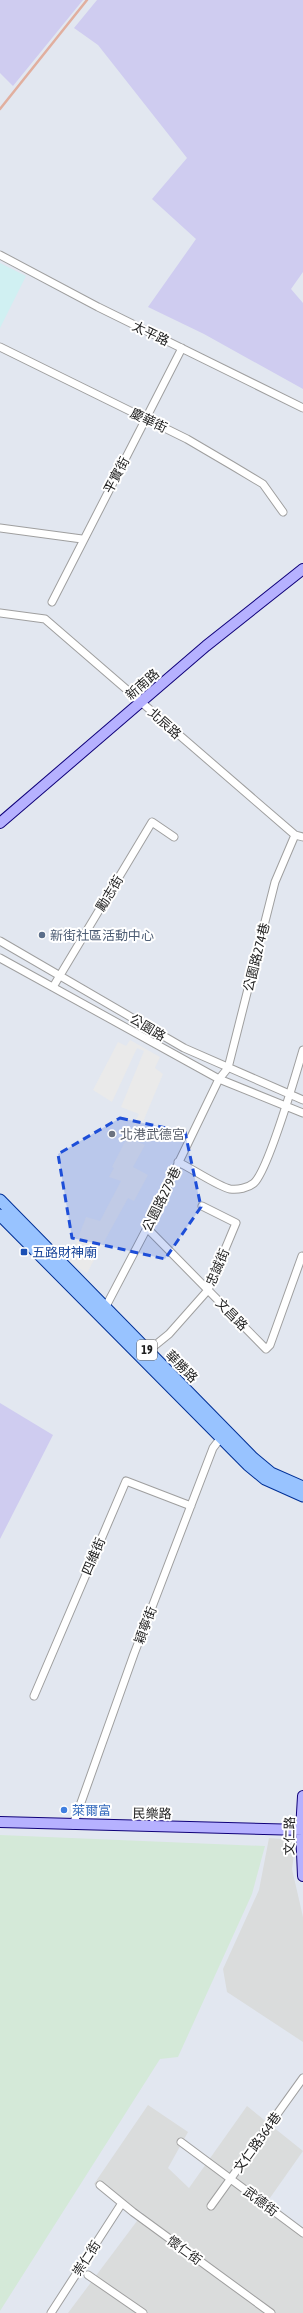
<svg xmlns="http://www.w3.org/2000/svg" width="303" height="2313" font-family="'Asap Condensed','Noto Sans TC',sans-serif">
<style>
.residential{fill:#dadcdc}
.commercial{fill:#d0f0f2}
.industrial{fill:#d4e9d8}
.farmland{fill:#cfccf0}
.parking{fill:#eaeaea}
.lines{fill:none;stroke-linecap:round;stroke-linejoin:round}
.stream{stroke:#e1af9f;stroke-width:2.5}
.street-casing{stroke:#9f9f9f;stroke-width:9}
.secondary-casing{stroke:#0f0079;stroke-width:12}
.primary-casing{stroke:#003097;stroke-width:13}
.street{stroke:#fff;stroke-width:7}
.secondary{stroke:#b6b1ff;stroke-width:10}
.primary{stroke:#98c3ff;stroke-width:11}
.marked{fill:#1d4ed8;fill-opacity:0.2;stroke:#1d4ed8;stroke-width:3;stroke-dasharray:8 5;stroke-linejoin:round}
.service-dot{fill:#5c6f8a;stroke:#fff;stroke-width:1.5}
.worship-dot{fill:#6b7280;stroke:#fff;stroke-width:1.5}
.transit-dot{fill:#1a4fb4;stroke:#fff;stroke-width:1.5}
.shop-dot{fill:#3f7fe0;stroke:#fff;stroke-width:1.5}
.labels{text-anchor:middle;stroke-width:4;stroke-linejoin:round;paint-order:stroke}
.shield{fill:#fff;stroke:#626262;stroke-width:1}
.shield-label{font-size:12px;font-weight:bold;fill:#1e1e1e}
.street-label{font-size:13px;fill:#1e1e1e;stroke:#fff}
.service-label{font-size:13px;fill:#4e5e75;stroke:#fff;text-anchor:start}
.worship-label{font-size:13px;fill:#5b616d;stroke:#fff;text-anchor:start}
.transit-label{font-size:13px;fill:#164399;stroke:#fff;text-anchor:start}
.shop-label{font-size:13px;fill:#366cbe;stroke:#fff;text-anchor:start}
</style>
<rect width="100%" height="100%" fill="#e2e7f0"/>
<path class="residential" d="M269 1838 296 1840 292 1869 303 1917V2042L227 1992 223 1969 259 1890Z
M148 2105 188 2132 168 2168 189 2188 247 2106 303 2151 265 2205 303 2234V2313H68L143 2213 94 2184Z"/>
<path class="commercial" d="M0 263 26 276 0 328Z"/>
<path class="industrial" d="M0 1835 265 1846 252 1894 178 2057 160 2059 0 2311Z"/>
<path class="farmland" d="M0 0H83L13 86 0 73Z
M97 0H303V272L291 289 303 303V389L204 334 148 307 196 239 152 199 187 158 98 45 74 28Z
M0 1403 53 1435 0 1539Z"/>
<path class="parking" d="M130 1040 160 1057 155 1068 163 1074 135 1141 145 1145 133 1167 148 1175 134 1201 128 1198 87 1273 69 1262 86 1217 100 1221 121 1181 109 1177 114 1168 112 1167 139 1114 121 1107 144 1051 137 1048 112 1102 93 1090 118 1042 126 1046Z"/>
<g class="lines">
<path class="stream" d="M0 109 87 0"/>
<defs>
<path id="street" d="M0 255 98 307 303 408
M0 347 187 439 233 466 263 484 283 512
M0 528 82 539
M52 602 182 348
M0 613 45 619 295 835 303 837
M0 941 184 1048 303 1100
M0 958 219 1079 303 1113
M53 987 152 822 174 837
M178 1162C191 1168 219 1187 230 1189 238 1190 248 1188 254 1183 268 1170 296 1074 303 1050
M147 1228 266 1349 270 1345 302 1256
M104 1310 147 1228 219 1079 228 1068 275 882 295 835
M148 1351 169 1334 208 1290 236 1223 202 1206
M34 1696 126 1481 191 1506
M73 1825 134 1654 213 1448 223 1435
M181 2142 303 2233
M100 2185 133 2212 271 2313
M211 2206 303 2078
M88 2275 143 2313
M51 2313 122 2203"/>
<path id="secondary" d="M0 823 206 646 303 569
M303 1796 301 1830 303 1876
M0 1822 303 1830"/>
<path id="primary" d="M0 1200 253 1458 271 1473 303 1487
M0 1215 248 1465 265 1479 303 1496"/>
</defs>
<use href="#street" class="street-casing"/>
<use href="#secondary" class="secondary-casing"/>
<use href="#primary" class="primary-casing"/>
<use href="#street" class="street"/>
<use href="#secondary" class="secondary"/>
<use href="#primary" class="primary"/>
</g>
<path class="marked" d="M120 1118 185 1132 201 1207 165 1259 72 1238 58 1154Z"/>
<circle class="service-dot" cx="42" cy="935" r="4"/>
<circle class="worship-dot" cx="112" cy="1134" r="4"/>
<rect class="transit-dot" x="20" y="1248" width="8" height="8" rx="2"/>
<circle class="shop-dot" cx="64" cy="1810" r="4"/>
<g class="labels">
<rect class="shield" x="137" y="1340" width="20" height="20" rx="3"/>
<g class="shield-label">
<text x="147" y="1354">19</text>
</g>
<g class="street-label">
<text transform="translate(151 333) rotate(26)" y="5">太平路</text>
<text transform="translate(149 420) rotate(25)" y="5">慶華街</text>
<text transform="translate(116 475) rotate(-62)" y="5">平實街</text>
<text transform="translate(142 684) rotate(-41)" y="5">新南路</text>
<text transform="translate(165 723) rotate(42)" y="5">北辰路</text>
<text transform="translate(109 893) rotate(-59)" y="5">勵志街</text>
<text transform="translate(256 957) rotate(-76)" y="5">公園路274巷</text>
<text transform="translate(148 1027) rotate(31)" y="5">公園路</text>
<text transform="translate(161 1199) rotate(-64)" y="5">公園路279巷</text>
<text transform="translate(217 1267) rotate(-67)" y="5">忠誠街</text>
<text transform="translate(232 1314) rotate(45)" y="5">文昌路</text>
<text transform="translate(182 1366) rotate(45)" y="5">華勝路</text>
<text transform="translate(93 1556) rotate(-67)" y="5">四維街</text>
<text transform="translate(145 1625) rotate(-69)" y="5">穎寧街</text>
<text transform="translate(152 1813) rotate(1)" y="5">民樂路</text>
<text transform="translate(289 1836) rotate(-89)" y="5">文仁路</text>
<text transform="translate(257 2142) rotate(-54)" y="5">文仁路364巷</text>
<text transform="translate(261 2201) rotate(37)" y="5">武德街</text>
<text transform="translate(185 2250) rotate(36)" y="5">懷仁街</text>
<text transform="translate(86 2258) rotate(-57)" y="5">崇仁街</text>
</g>
<g class="service-label">
<text x="50" y="940">新街社區活動中心</text>
</g>
<g class="worship-label">
<text x="120" y="1139">北港武德宮</text>
</g>
<g class="transit-label">
<text x="32" y="1257">五路財神廟</text>
</g>
<g class="shop-label">
<text x="72" y="1815">萊爾富</text>
</g>
</g>
</svg>
